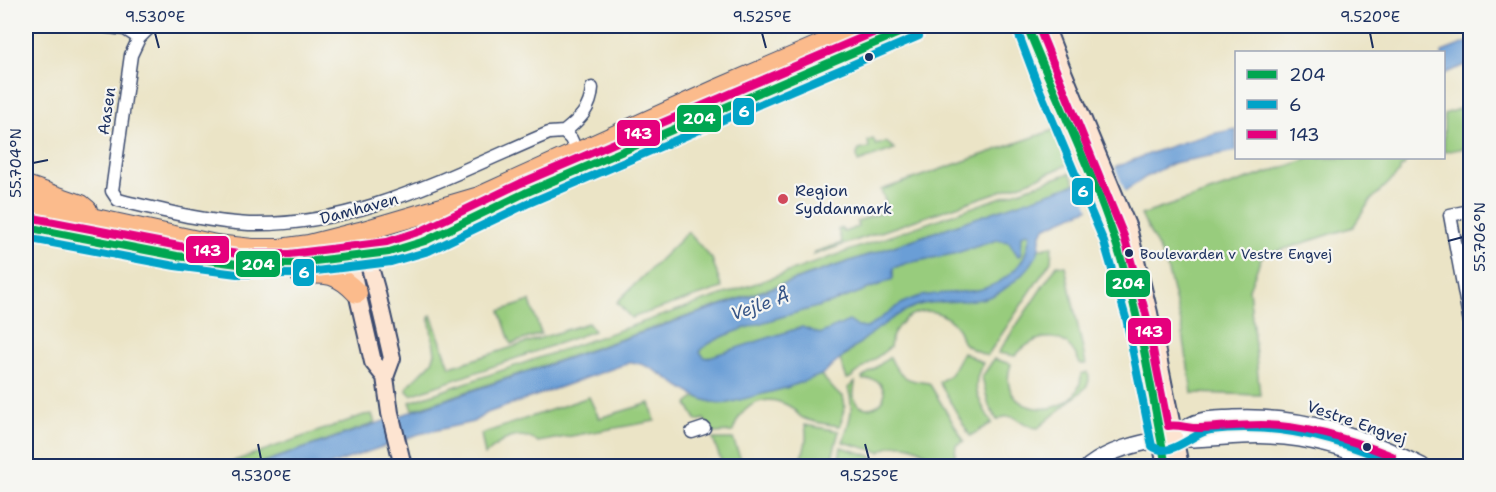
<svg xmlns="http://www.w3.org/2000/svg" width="1496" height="492" font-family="'Shantell Sans',sans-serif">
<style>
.green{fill:#98cc7d;stroke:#5a7e6e;stroke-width:1.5}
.water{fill:#6a9ed6;stroke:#42669a;stroke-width:1.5;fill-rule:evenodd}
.pier{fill:#ebe4c6}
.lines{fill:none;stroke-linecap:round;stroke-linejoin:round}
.minor-casing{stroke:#3a4a6e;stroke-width:15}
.tertiary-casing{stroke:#3a4a6e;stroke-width:18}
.secondary-casing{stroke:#3a4a6e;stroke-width:20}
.primary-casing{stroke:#3a4a6e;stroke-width:22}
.minor{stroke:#fff;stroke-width:12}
.tertiary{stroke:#fff;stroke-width:15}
.secondary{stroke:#fde4d1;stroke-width:16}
.primary{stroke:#fbbb8c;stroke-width:20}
.bus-1-casing{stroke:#f6f6f2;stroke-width:12}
.bus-2-casing{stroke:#f6f6f2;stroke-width:12}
.bus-3-casing{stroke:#f6f6f2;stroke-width:12}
.bus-1{stroke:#00a651;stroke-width:8}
.bus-2{stroke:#01a3c8;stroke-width:8}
.bus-3{stroke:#e5007d;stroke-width:8}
.ticks{fill:none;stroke:#1b2f5e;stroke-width:2}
.bus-dot{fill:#1b2f5e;stroke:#f6f6f2;stroke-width:2}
.poi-dot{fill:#d1495b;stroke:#f6f6f2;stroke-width:2}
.labels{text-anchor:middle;stroke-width:4.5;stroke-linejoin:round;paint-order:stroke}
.bus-label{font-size:14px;fill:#1b2f5e;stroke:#f6f6f2;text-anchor:start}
.street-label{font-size:16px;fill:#1b2f5e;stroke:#f6f6f2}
.poi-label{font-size:16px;fill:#1b2f5e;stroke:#f6f6f2;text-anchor:start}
.water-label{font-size:18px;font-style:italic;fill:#375688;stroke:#f6f6f2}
.line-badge{stroke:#f6f6f2;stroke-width:2}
.badge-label{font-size:16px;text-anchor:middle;font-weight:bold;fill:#fff}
.neatline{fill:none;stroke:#1b2f5e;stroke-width:2}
.ticks-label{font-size:15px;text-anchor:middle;fill:#1b2f5e}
</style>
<rect width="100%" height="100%" fill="#f6f6f2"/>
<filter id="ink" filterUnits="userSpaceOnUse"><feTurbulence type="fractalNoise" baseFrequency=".0167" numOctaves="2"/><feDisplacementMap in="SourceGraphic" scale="12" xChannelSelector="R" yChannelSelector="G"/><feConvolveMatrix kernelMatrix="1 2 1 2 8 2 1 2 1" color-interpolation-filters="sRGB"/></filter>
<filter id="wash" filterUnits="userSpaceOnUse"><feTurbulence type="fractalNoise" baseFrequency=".008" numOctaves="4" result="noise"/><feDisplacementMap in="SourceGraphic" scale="24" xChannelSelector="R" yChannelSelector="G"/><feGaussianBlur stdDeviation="1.35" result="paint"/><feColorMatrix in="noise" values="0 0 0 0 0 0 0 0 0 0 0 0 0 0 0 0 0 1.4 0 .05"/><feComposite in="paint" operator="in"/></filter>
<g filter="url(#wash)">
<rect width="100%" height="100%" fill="#ebe4c6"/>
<path class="green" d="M1470 105V147L1444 152V114Z
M1054 130 1069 164 1030 181 813 255 815 252 842 243 838 230 842 228 844 232 858 227 857 221 881 213 887 206 881 190Z
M873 139 876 145 886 142 895 149 858 162 857 154 859 150 869 148 868 141Z
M1311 158H1415L1407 159 1404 166 1400 168V172L1370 201 1353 227 1262 256 1249 289 1260 395 1192 393 1182 327 1166 263 1141 215Z
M1070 173 1075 184 413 410 410 402 777 276Z
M688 232 712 259 722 288 631 318 617 302Z
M1027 233 1030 235 1027 255 1017 268 1000 282 981 290 918 297 867 328 858 327 849 321 820 334 802 327 706 358 704 357 700 352C710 333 806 311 830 303 850 296 871 288 891 280L893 278V268L907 263 953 254 997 240 1009 242 1020 256 1022 253 1020 240 1022 235Z
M1052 246 1051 261 987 356C981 353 967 348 963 342 961 338 961 333 958 329 946 311 923 305 905 319 896 327 891 335 890 347L850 378 847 379 840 360C860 344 884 320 907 309 948 290 980 314 1020 276 1028 268 1035 260 1038 249Z
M1057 265 1065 266 1086 364H1080C1067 329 1037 332 1015 356L998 353Z
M530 301 541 334 511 344 500 311Z
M431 315 450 367 588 323 594 331 411 395 407 391V387L432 362 435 353 429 317Z
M963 352 983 363C969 388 979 401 992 423L970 436 939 382 950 375Z
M890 357C899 378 908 381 929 383L964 441 956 445 954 466H936C925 447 900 437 880 452L843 442C849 421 855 410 848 388L855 382C855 387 853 392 854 397 858 418 895 406 881 385 877 379 870 379 863 380L862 378Z
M994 359 1011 364C992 420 1081 423 1081 374L1088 372C1090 381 1089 385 1082 391L1038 428C1021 428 1018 409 997 420L989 406 982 377Z
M821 375 837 393 843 396 845 406 840 426C828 424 813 423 803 418 798 416 795 409 789 406 763 392 740 406 733 432L713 433 704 419 697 421 687 404 696 397 718 404 728 403Z
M589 397 599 418 650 403 655 421 538 442C517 429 501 440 485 455L481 434Z
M372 414 375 423 253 466H220L364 415Z
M805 425 839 431 830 466H792C805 456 808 441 805 425Z
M713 439H733L742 462 748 466H723Z
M841 447 871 456 875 459 871 466H838Z"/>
<path class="water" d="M1470 41V63L1444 74 1442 52Z
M1236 129V151L1173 163 1146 177 1119 195 1046 227C1038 234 1041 242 1038 252 1032 268 1014 283 1000 292 977 306 944 298 919 305 890 314 846 355 821 375L786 388 728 403C688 406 666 366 631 362L487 413 473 422 419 434 327 466H253L1075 184C1128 162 1180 139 1236 129ZM1027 233 1030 234C1027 252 1024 262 1010 274 979 300 953 288 918 297 898 302 884 317 867 328L858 327 849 321 820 334 802 327 706 358 704 357 700 352C710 333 806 311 830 303 850 296 871 288 891 280L893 278V268L907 263 953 254 997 240 1009 242 1018 256 1021 255 1022 235Z"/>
<path class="pier" d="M1114 165 1126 194 1090 211 1078 180Z"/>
</g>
<g filter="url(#ink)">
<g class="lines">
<defs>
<path id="minor" d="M101 26 125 29 139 38 151 26
M139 38 131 55 112 191 118 200C161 210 205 222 249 224 359 227 451 174 549 133L564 132 571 139 580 159
M564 132C579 120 591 109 592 88
M1470 211 1450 215 1470 322
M692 432 704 428"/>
<path id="tertiary" d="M1174 436 1187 439C1215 439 1243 434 1271 436 1311 438 1352 450 1388 466
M1089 466C1112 448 1142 443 1170 437 1180 434 1188 424 1198 422 1209 418 1223 419 1234 418 1303 415 1362 436 1422 466"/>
<path id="secondary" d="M1027 26C1054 98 1089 167 1115 240 1141 313 1150 391 1166 466
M1045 26 1063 72 1128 228 1149 313 1180 466
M360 232 376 289 392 358 385 377 390 413 403 466
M349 257 373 362 385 377"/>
<path id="primary" d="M26 186 81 205 87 210
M26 204 216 245 252 249H280L309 245 360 232 479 197 716 90 865 26
M26 227 177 256 238 264H290L389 252 425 241 525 193 915 26
M300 274C327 272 338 273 357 293"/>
</defs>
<use href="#minor" class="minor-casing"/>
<use href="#tertiary" class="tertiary-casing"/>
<use href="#secondary" class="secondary-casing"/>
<use href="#primary" class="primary-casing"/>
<use href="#minor" class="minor"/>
<use href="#tertiary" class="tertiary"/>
<use href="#secondary" class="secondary"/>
<use href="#primary" class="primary"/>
<defs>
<path id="bus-1" d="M1027 26C1059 107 1100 185 1124 269 1143 333 1153 400 1166 466
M26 227 177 256 238 264H290L389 252 425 241 525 193 915 26"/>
<path id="bus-2" d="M1017 30 1037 83 1104 242 1126 318 1152 446C1170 460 1193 432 1211 430 1276 422 1341 439 1399 466
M26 238 175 266 237 274H291L391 262 429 251 529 203 919 36"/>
<path id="bus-3" d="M1038 26 1124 236 1146 314 1168 426C1179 424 1190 429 1201 428 1221 427 1241 425 1261 425 1307 426 1350 439 1392 456
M28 217 179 246 239 254H289L387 242 421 231 521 183 889 26"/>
</defs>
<use href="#bus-1" class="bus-1-casing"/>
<use href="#bus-2" class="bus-2-casing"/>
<use href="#bus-3" class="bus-3-casing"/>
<use href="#bus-1" class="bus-1"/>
<use href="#bus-2" class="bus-2"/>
<use href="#bus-3" class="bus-3"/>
</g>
</g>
<path class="ticks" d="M155 33 159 48M762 33 766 48M1370 33 1373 48M33 163 48 160M1448 241 1463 237M258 444 261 459M865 444 869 459"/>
<g class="bus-dot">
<circle cx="869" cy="57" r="5"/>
<circle cx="1129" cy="253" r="5"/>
<circle cx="1367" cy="447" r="5"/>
</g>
<circle class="poi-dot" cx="783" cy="199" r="6"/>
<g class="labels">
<g class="bus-label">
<text x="1140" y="259">Boulevarden v Vestre Engvej</text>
</g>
<g class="street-label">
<text transform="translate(106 111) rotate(-82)" y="6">Aasen</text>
<text transform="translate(359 208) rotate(-15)" y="6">Damhaven</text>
<text transform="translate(1357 422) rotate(19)" y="6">Vestre Engvej</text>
</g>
<g class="poi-label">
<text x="795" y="196">Region<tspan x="795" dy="18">Syddanmark</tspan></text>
</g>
<g class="water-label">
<text transform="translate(760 305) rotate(-19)" y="6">Vejle Å</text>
</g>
</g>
<g class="line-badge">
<rect x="732" y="97" width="23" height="29" rx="6" fill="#01a3c8"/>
<rect x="676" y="104" width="46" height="29" rx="6" fill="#00a651"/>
<rect x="616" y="119" width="45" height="28" rx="6" fill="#e5007d"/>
<rect x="1071" y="177" width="23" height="29" rx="6" fill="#01a3c8"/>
<rect x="185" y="235" width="45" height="29" rx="6" fill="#e5007d"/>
<rect x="235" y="250" width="46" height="28" rx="6" fill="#00a651"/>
<rect x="292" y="258" width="23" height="29" rx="6" fill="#01a3c8"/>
<rect x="1105" y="269" width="46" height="29" rx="6" fill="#00a651"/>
<rect x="1127" y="317" width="45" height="28" rx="6" fill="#e5007d"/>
</g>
<g class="badge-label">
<text x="744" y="117">6</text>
<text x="699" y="124">204</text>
<text x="638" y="139">143</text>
<text x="1083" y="197">6</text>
<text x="207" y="256">143</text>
<text x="258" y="270">204</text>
<text x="304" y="278">6</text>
<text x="1128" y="289">204</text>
<text x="1149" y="337">143</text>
</g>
<rect width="1496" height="492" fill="none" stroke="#f6f6f2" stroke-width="66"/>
<rect x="1235" y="51" width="210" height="108" fill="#f6f6f2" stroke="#9ea6b7" stroke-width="1.5"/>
<rect x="1247" y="70" width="30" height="9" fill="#00a651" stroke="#9ea6b7" stroke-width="1.5"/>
<text x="1289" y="81" font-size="18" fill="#1b2f5e">204</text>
<rect x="1247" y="100" width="30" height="9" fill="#01a3c8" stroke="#9ea6b7" stroke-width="1.5"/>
<text x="1289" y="111" font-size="18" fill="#1b2f5e">6</text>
<rect x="1247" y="130" width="30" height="9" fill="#e5007d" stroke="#9ea6b7" stroke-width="1.5"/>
<text x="1289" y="141" font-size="18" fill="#1b2f5e">143</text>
<rect x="33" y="33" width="1430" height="426" class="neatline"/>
<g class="ticks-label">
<text x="155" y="22">9.530°E</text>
<text x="762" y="22">9.525°E</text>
<text x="1370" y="22">9.520°E</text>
<text transform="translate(16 163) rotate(-90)" y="5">55.704°N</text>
<text transform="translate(1480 237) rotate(-90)" y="5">55.706°N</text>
<text x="261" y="481">9.530°E</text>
<text x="869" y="481">9.525°E</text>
</g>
</svg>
